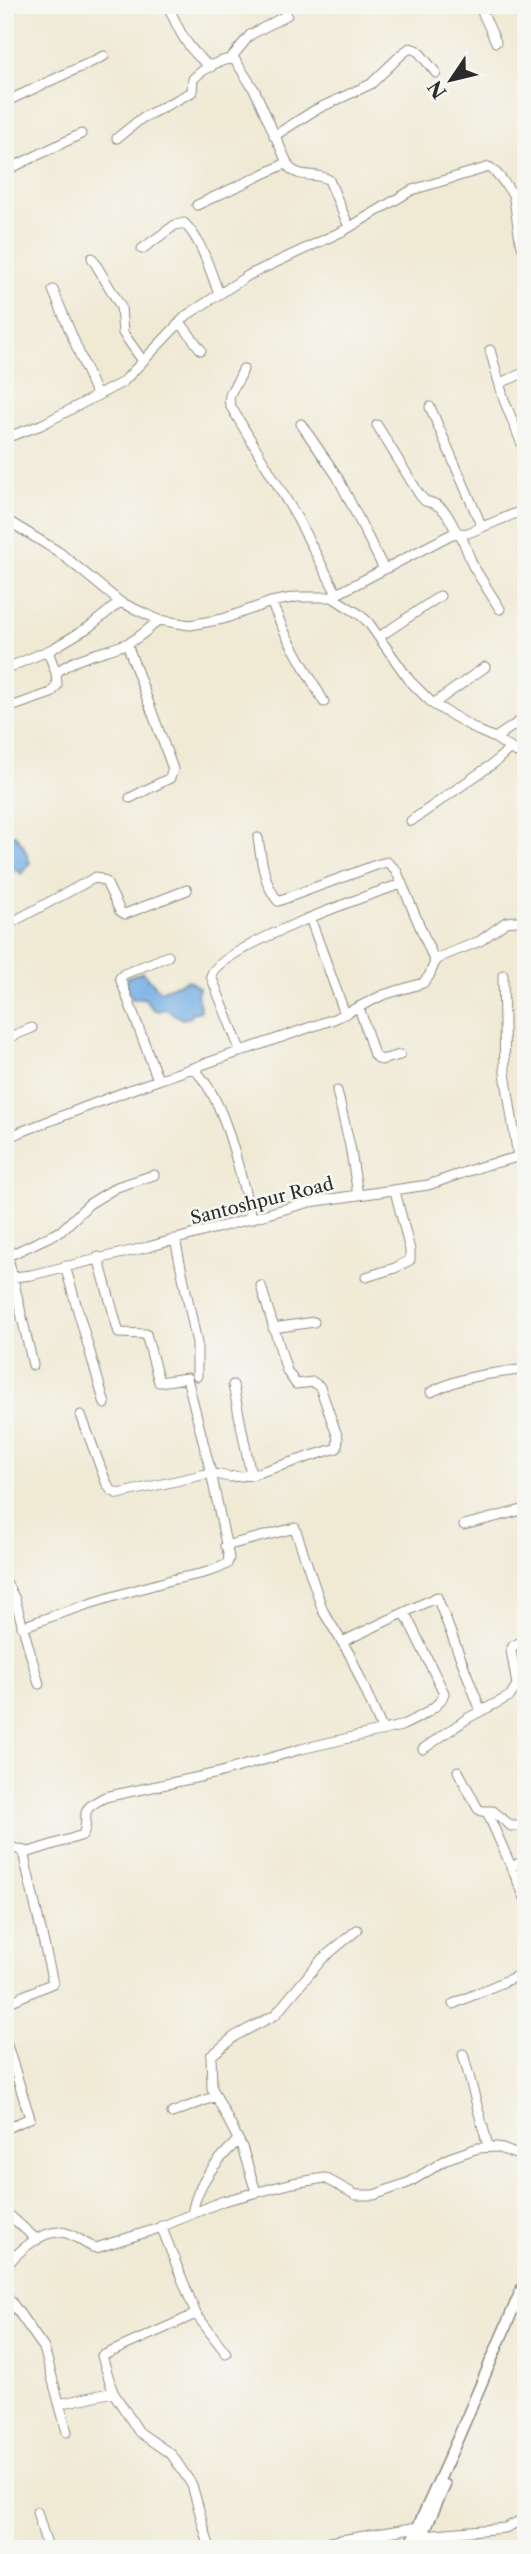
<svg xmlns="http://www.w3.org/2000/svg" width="531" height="2554" font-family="'Libre Caslon Text',serif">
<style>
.water{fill:#75aee5;stroke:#506c88;stroke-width:2}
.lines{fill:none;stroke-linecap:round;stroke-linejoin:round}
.minor-casing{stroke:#8e8a80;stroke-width:11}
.tertiary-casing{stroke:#8e8a80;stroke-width:13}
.minor{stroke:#fff;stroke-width:9}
.tertiary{stroke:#fff;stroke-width:10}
.labels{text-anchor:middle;stroke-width:5;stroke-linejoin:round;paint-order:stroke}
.street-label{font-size:18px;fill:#2b2b2b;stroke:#f6f6f2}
</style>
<rect width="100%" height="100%" fill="#f6f6f2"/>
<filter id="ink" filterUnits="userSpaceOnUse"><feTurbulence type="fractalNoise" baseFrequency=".0143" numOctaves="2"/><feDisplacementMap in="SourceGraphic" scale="14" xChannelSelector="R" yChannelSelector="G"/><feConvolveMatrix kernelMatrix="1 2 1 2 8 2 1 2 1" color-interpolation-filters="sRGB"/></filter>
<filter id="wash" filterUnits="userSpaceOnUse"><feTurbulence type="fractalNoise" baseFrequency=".00686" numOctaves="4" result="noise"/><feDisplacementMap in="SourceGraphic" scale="28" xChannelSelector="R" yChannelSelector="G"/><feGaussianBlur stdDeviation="1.57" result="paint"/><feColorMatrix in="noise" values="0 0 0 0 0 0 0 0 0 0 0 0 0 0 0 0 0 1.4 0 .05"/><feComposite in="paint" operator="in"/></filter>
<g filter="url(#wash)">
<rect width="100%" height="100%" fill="#f0ead5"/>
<path class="water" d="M14 834 23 845 30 863 21 874 18 870 5 872V836Z
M143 972 160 991 188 980 199 988 197 995 201 1011 191 1013V1017L182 1019 166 1009 158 1011 152 1008 144 998 133 999C126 992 124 986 128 977Z"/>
</g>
<g filter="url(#ink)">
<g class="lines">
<defs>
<path id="minor" d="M168 5C178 30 189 52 211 67
M479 5 496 42
M231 58 250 35 287 15
M5 102 104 56
M274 136 315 110 371 84 403 53 410 48 418 51 436 73
M117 138 142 118 192 92 193 79C203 69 222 57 235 60L255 91 289 167C301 180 316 171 329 180L349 227
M5 171 81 134
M514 199 520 240 526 257
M197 205 287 163
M142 249 175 225 184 223C202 240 210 271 219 294
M92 258 121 307 123 333 143 361
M53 290 97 396
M180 322 201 350
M490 350 504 400 526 454
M243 369C240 383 226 391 230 405L296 516 337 594
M500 383 526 372
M430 407 482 527
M301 424 337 476 384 569
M377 425 419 494 425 501C445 505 448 516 457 533
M5 438 41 425 123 382 187 315 249 275 345 230 412 190 489 167C504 176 508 195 526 205
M5 519 59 552 120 602 159 620 190 625 223 619 271 602 297 597H332L359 614 368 622 410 681 433 704 479 731 495 738 526 758
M460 533 473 566 500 609
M333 596 452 534 468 533 526 509
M271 602 286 635 324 702
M379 637 440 596
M127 644 173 769 170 778 130 798
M48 651 56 673
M5 669 52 649 89 627 120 602
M433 704 485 667
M5 709 51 693 57 685 56 673C76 656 104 653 128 643 140 638 149 628 159 620
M495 738 526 717
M411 821 494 763 510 748
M258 838C261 858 264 885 278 901L379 864 387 862 396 870 435 962
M310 918 345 1014
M5 926 96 877 106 882 120 911 125 914 187 890
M503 975 505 1073 518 1157
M359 1007 374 1055 381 1060 400 1055
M5 1039 32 1028
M241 1052 211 976C215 949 372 893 402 884
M193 1068C227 1100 239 1174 252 1219
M158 1080 120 978 124 974 168 956
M337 1091 350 1146 358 1195
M5 1138 135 1088 334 1019 383 995 423 983 429 976 435 962 440 957 480 941 506 922 526 920
M175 1239 197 1343V1376
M5 1244 33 1365
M8 1256 61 1231 89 1204 117 1187 154 1175
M65 1266 105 1404
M366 1277 395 1268 410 1260V1250L395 1191
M5 1278 31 1275 148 1247 310 1202 428 1185 483 1166 526 1155
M273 1328 314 1322
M233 1385 251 1475
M431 1392C466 1375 488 1374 526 1369
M81 1415 106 1482 111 1490 118 1494 211 1473 229 1477 251 1475 337 1448 338 1438 320 1387 313 1382 296 1384 287 1371 261 1286
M464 1525 526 1509
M225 1546 295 1528 323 1611 350 1655 383 1731
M5 1581 15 1599 39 1684
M22 1627C68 1610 116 1595 164 1582 185 1575 206 1576 227 1564L229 1558 211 1473 187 1378 159 1382 146 1334 119 1333 98 1257
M342 1642 437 1597 481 1711
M423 1749 468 1718 510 1696 517 1685 511 1650 513 1646 526 1639
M458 1771 478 1809 482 1811H493L511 1826H526
M487 1812 526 1900
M5 1846 29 1852 83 1835C92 1813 74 1813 105 1797L218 1773 301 1749 401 1726C414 1720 441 1708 444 1693L405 1613
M511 1867 526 1860
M5 2004 53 1983 23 1852
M453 2004 526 1972
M5 2039 30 2118 5 2129
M463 2054 488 2146
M172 2113 216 2096
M256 2192 242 2147 212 2088 211 2056 235 2036 275 2015 322 1959 357 1930
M5 2211 37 2240
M192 2213C198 2182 215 2163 237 2141
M161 2226 196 2314 226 2353
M5 2268C17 2252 44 2227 66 2233 77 2236 85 2245 96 2248L156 2229 223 2201 293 2183 325 2178 356 2195H374L410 2182 449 2158 478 2148 497 2147 526 2158
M5 2293 44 2348 67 2432
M113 2392 102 2356 196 2314
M59 2404 113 2392 139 2432 172 2455 192 2485 210 2549
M37 2512 48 2549
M423 2535 505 2528 526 2518
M288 2549 424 2526"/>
<path id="tertiary" d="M408 2549 458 2438 526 2279
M416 2549 445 2485"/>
</defs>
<use href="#minor" class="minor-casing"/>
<use href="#tertiary" class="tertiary-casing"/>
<use href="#minor" class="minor"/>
<use href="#tertiary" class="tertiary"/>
</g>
</g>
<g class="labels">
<g class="street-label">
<text transform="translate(262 1201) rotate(-14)" y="6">Santoshpur Road</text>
</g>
</g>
<rect width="531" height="2554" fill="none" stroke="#f6f6f2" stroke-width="28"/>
<g transform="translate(451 80) rotate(235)" stroke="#f6f6f2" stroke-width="5" paint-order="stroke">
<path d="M0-5L12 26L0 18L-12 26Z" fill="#2b2b2b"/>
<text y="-10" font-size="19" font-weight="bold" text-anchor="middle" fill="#2b2b2b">N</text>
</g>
</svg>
